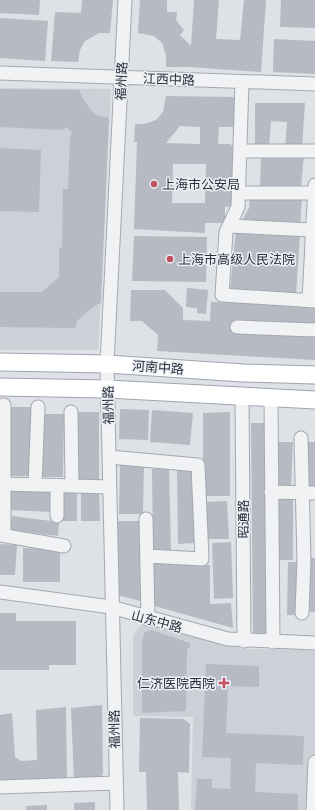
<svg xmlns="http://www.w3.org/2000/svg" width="315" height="810" font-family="'Roboto Condensed','Noto Sans SC',sans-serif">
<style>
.built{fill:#ccd0d7}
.building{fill:#b6bac2;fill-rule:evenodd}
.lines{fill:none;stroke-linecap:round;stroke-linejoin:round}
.minor-casing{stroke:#a4a8af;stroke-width:15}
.major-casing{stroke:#9fa5b0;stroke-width:19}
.minor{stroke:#f0f2f4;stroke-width:13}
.major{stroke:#fff;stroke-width:17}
.poi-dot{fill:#be5060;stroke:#edf0f4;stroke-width:1.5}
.labels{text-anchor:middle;stroke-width:3;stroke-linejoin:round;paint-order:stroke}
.street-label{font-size:13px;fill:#292f3b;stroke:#edf0f4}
.poi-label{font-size:13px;fill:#292f3b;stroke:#edf0f4;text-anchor:start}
</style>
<rect width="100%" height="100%" fill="#dee1e6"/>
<path class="built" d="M0 88 111 89 98 350H0Z
M142 623 246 649 315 650V810H191L193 717 133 716V636Z"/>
<path class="building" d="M0 0H40L39 15 0 13Z
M82 0H113L110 33H99L85 41 80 50 78 62 51 61 55 12 81 13Z
M140 0H167V12H177L176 20 184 30 180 35 191 46 194 0H219L216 39 240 40 244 0H266L261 72 189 67H166V55L162 43 154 36 138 33Z
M281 0H315V28L280 27Z
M0 18 48 21 45 61 0 58Z
M274 39 315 41V74L273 72Z
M0 89 79 90 85 102 92 111 97 115 109 118 101 303 94 306 78 320 75 328 0 327V292H42L59 277V248H62L63 189H68L70 137 72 133 66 127 62 130 0 127Z
M166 96 235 97 234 127H219L218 144H230L236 150 235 206 225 207V223H205V233L134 229 137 142H134L135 124H145L156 120 163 112ZM180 126 200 127V144L166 143ZM173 164H206L205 203H172Z
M255 103H305L302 148H285L287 122 271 121 269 147 255 148Z
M0 148 41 150 39 212 0 211Z
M304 154 301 187 260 188 261 156Z
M250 197 302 198 300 226 240 224 249 208Z
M236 229 300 233 296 295 230 291Z
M134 236 207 237 206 282 132 281Z
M187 288 208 290 206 314 197 313V308L186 307Z
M131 290H165L183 308V320L210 321 211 302 315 305V325L233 322 232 332 315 336V360L157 351 158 335 142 321H130Z
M11 407H32V476H10Z
M120 409 149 410 148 440 119 439Z
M152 410 193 413 190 445 150 442Z
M77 412H99V480H76Z
M230 412V496H203V413Z
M41 414H64L63 477H41Z
M251 423H267L269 633 253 634Z
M277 442H293L291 487 276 486Z
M307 442H315V487H308Z
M120 464H144L143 514H119Z
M169 468 171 551H153L152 469Z
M177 471H194L195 543 178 544Z
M61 488H77V521H61Z
M11 489 53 491 52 512 10 510Z
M81 489H99L100 521H81Z
M293 498V560H276L275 499Z
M227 501 229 539H206L205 502Z
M12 516 59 522 58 536 10 530Z
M117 521H142L144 602 117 595Z
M231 542 233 598 214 599 212 543Z
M0 544 17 545 15 575H0Z
M23 548 60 549V582H23Z
M310 558H315V612H310Z
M152 562 210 565V604L231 603 233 628 151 605Z
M288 562H299L298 615H287Z
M0 613H16V621H76V665H49V670H0Z
M151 630 190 643V648L187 649 186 711 142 713V641L145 632Z
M206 664 259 666V687L228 686 226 733 304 736 303 765 256 763 255 792 298 794V810H195L197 779H212V788L230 789 231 758 202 757Z
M102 705 103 774 98 780H74L71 708Z
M66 707 67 779 0 780V715L12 713 15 757 21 761 37 760 36 710Z
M140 718 184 719 190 724 189 773 178 772 179 810H147L146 772H139Z
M95 802V810H74V803Z
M47 805V810H26V806Z"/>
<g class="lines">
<defs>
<path id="minor" d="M0 73 315 84
M242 82 238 207 226 232 222 295 315 301
M240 151H315
M239 193H315
M229 226 312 230
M309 300 315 185
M237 327 315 330
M242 397 244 641
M271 398 273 642
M71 412 72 486
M301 438 304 560 302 613
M109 457 198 465 202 559 147 556
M4 484 109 487
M35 485 38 407
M271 492 315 493
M57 516V486
M146 519 148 619
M0 535 64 546
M4 535V405
M0 592 111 607 228 639 315 643
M0 787 116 783
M117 810 107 364 125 0
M313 810 315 762"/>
<path id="major" d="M0 362 107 364 243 373 315 375
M0 387 107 389 315 400"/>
</defs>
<use href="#minor" class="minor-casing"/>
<use href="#major" class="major-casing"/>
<use href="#minor" class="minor"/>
<use href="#major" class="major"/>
</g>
<g class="poi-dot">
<circle cx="154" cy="184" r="4"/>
<circle cx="170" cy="259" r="4"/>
<path d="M222 677h4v4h4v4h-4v4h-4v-4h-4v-4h4z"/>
</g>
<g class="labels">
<g class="street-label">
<text transform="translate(169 79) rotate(2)" y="5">江西中路</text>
<text transform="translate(121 81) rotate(-87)" y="5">福州路</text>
<text transform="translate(158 367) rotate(4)" y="5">河南中路</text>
<text transform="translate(108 405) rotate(-91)" y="5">福州路</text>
<text transform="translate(243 519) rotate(-90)" y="5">昭通路</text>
<text transform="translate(157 621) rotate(15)" y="5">山东中路</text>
<text transform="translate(114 729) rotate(-91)" y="5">福州路</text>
</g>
<g class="poi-label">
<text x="162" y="189">上海市公安局</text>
<text x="178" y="264">上海市高级人民法院</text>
<text x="215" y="688" text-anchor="end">仁济医院西院</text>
</g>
</g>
</svg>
